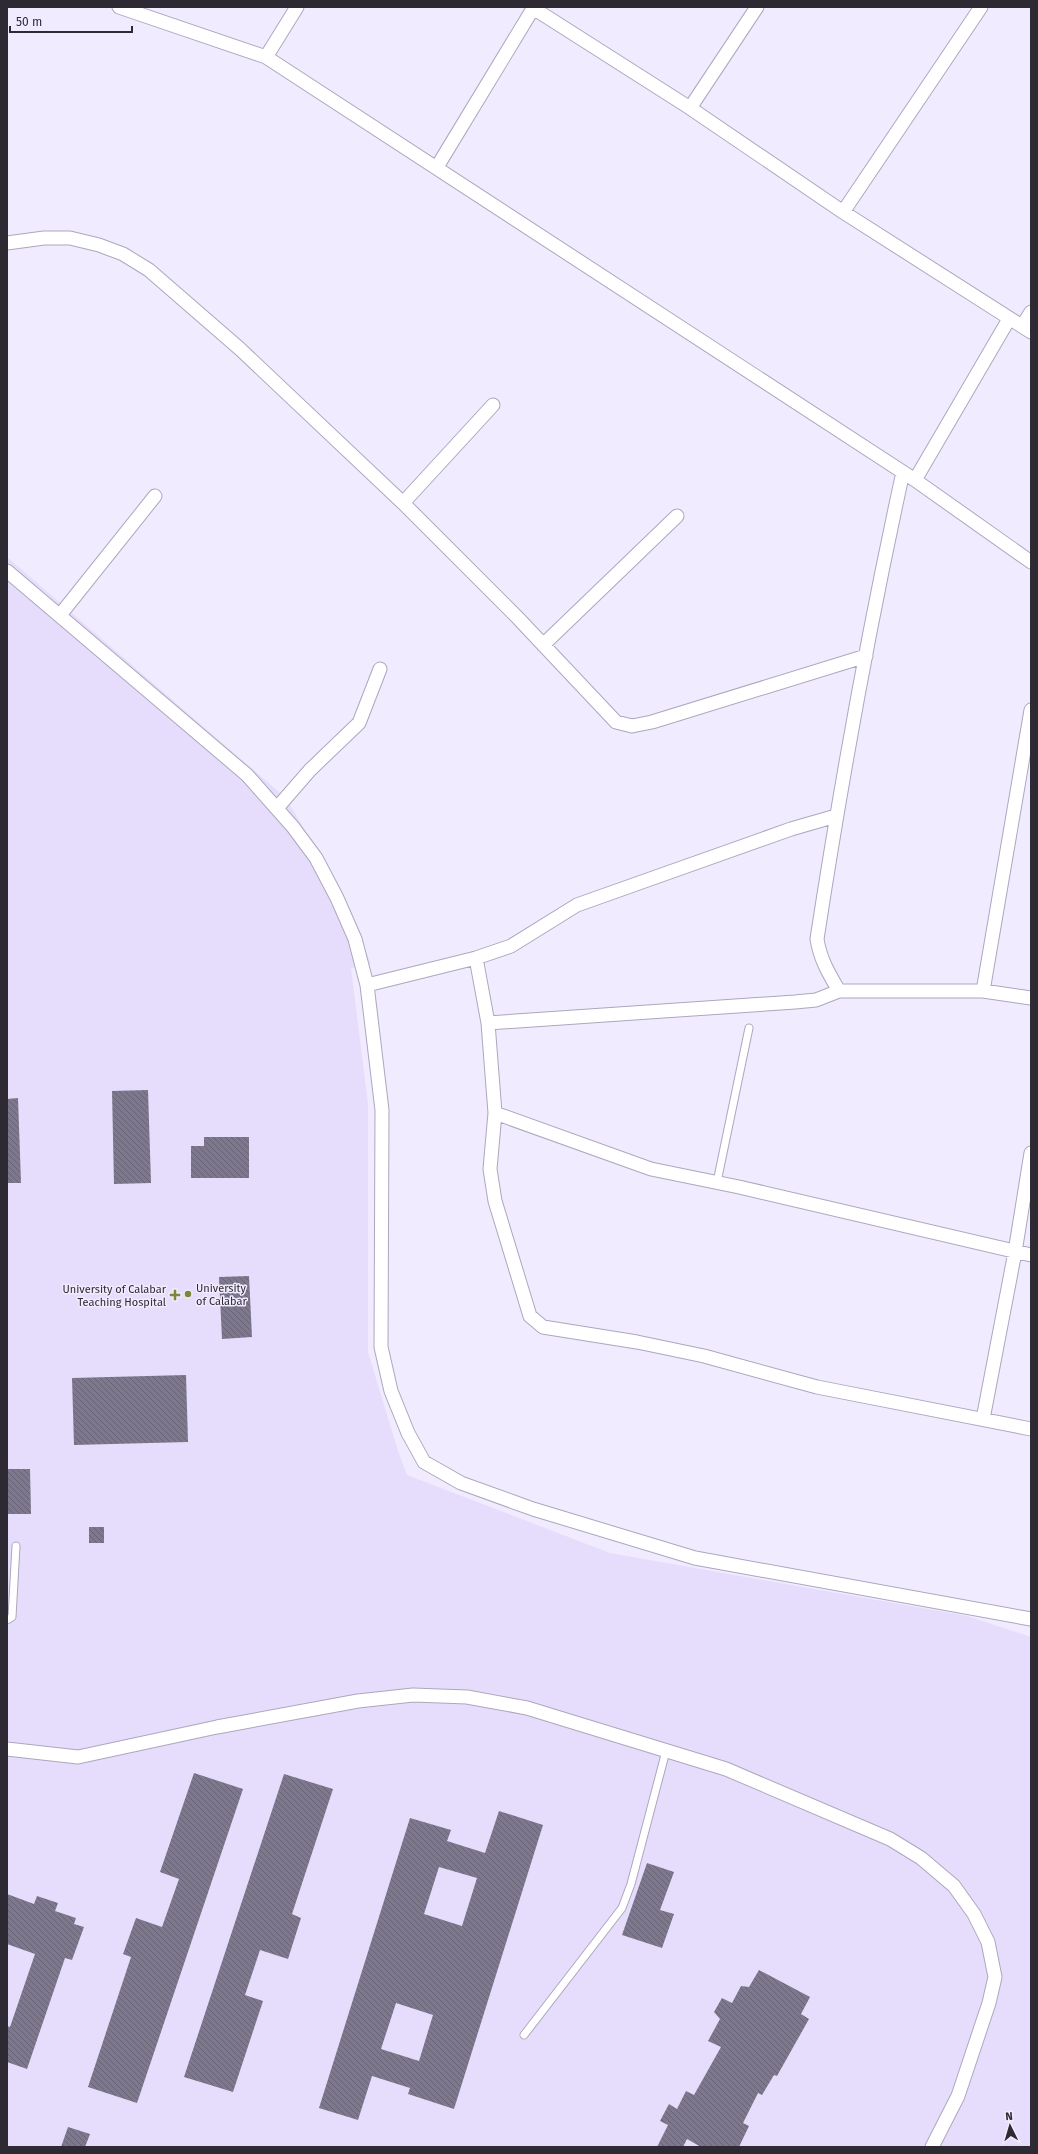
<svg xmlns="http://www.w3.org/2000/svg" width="1038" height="2154" font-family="'Fira Sans',sans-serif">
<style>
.built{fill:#e6ddfc}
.building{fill:url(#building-back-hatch);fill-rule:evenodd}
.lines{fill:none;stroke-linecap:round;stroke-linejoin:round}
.lane-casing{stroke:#ada7bd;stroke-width:9}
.street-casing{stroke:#ada7bd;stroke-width:15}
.lane{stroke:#fff;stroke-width:7}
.street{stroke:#fff;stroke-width:13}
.poi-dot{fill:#798736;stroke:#f0ebfe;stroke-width:1.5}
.labels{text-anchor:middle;stroke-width:3;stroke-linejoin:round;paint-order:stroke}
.poi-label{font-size:11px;fill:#2d2a33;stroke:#f0ebfe;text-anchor:start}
</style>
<defs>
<pattern id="building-back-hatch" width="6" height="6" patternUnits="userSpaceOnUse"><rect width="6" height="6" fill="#7e788e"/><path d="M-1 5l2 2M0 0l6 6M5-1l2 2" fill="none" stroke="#686375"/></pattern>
</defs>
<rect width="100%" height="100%" fill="#f0ebfe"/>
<path class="built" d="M7 557 286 798 339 889 371 964 351 968 368 1104V1352L398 1451 407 1475 610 1553 967 1616 1031 1637V2147H7Z"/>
<path class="building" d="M148 1090 151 1183 114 1184 112 1091Z
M18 1098 21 1183H7V1099Z
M204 1137H249V1178H191V1146H204Z
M249 1276 252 1337 222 1339 219 1277Z
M186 1375 188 1442 74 1445 72 1378Z
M7 1469H30L31 1514H7Z
M89 1527H104V1543H89Z
M194 1773 243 1789 137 2103 88 2087 131 1957 123 1954 136 1918 162 1927 179 1879 160 1872Z
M284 1774 333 1789 292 1914 301 1918 288 1959 260 1950 245 1995 263 2001 233 2092 184 2077Z
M499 1811 543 1825 454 2109 408 2094 410 2088 372 2076 358 2120 319 2108 410 1818 451 1830 447 1841 485 1853ZM439 1867 477 1878 462 1926 424 1914ZM396 2003 433 2015 419 2061 381 2049Z
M647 1863 674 1872 660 1910 674 1914 662 1948 622 1935Z
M7 1894 34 1904 37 1896 58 1903 55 1911 76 1918 74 1924 84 1927 72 1960 65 1958 27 2069 7 2062V2026L10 2027 35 1954 7 1944Z
M759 1970 810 1997 801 2014 809 2019 777 2076 774 2075 762 2095 758 2093 743 2123 749 2126 739 2147H701L687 2139 683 2147H657L668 2125 660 2121 669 2104 677 2109 686 2091 694 2095 721 2047 708 2041 720 2019 714 2012 722 1998 732 2003 741 1986 749 1987Z
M68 2127 90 2134 85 2147H61Z"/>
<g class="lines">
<defs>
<path id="lane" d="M717 1182 749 1028
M7 1620 12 1617 16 1546
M524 2035 622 1908 631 1884 666 1751"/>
<path id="street" d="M119 7 266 57 915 480 1031 562
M533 8 690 108 843 212 1031 332
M266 57 297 7
M690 108 757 7
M437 167 534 7
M843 212 981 7
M7 243 44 238H70L99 245 123 254 149 270 240 349 403 503 517 617 616 722 632 726 652 722 866 656
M1022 326 1031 312
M915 480 1009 319
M403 503 493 405
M7 571 247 775 293 827 316 858 337 898 355 939 367 985 382 1110 381 1347 391 1391 408 1433 424 1462 461 1483 533 1509 695 1558 1031 1619
M60 615 155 496
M543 645 677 516
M277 808 310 770 359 723 380 669
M476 958 488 1023 495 1113 490 1169 495 1201 530 1316 543 1327 637 1342 704 1356 817 1387 1031 1429
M367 985 476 958 511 946 577 905 791 829 836 816
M839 991C829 974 820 959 817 939 841 783 869 627 903 472
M983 991 1031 710
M488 1023 795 1002 816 1000 839 991H983L1031 998
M495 1113 651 1169 739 1187 1031 1255
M983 1419 1015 1252 1031 1153
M7 1749 78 1757 217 1727 358 1701 413 1695 467 1697 527 1708 726 1769 890 1839 921 1858 954 1886 974 1914 988 1942 995 1977 989 2003 958 2096 932 2147"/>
</defs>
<use href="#lane" class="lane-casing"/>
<use href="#street" class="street-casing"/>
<use href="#lane" class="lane"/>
<use href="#street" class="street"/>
</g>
<g class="poi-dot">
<circle cx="188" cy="1294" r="4"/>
<path d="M173 1289h4v4h4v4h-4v4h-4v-4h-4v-4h4z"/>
</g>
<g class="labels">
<g class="poi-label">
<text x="196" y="1292">University<tspan x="196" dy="13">of Calabar</tspan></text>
<text x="166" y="1293" text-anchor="end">University of Calabar<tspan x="166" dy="13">Teaching Hospital</tspan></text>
</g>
</g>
<rect width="1038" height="2154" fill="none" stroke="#2d2a33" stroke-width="16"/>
<g transform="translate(1010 2126) rotate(355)" stroke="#f0ebfe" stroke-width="3" paint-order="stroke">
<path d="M0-3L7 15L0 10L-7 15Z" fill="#2d2a33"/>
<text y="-6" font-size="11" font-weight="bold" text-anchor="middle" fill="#2d2a33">N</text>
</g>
<path d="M10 26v6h122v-6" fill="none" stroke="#2d2a33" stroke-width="2"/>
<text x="16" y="26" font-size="12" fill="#2d2a33" stroke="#f0ebfe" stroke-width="3" paint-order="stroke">50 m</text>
</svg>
